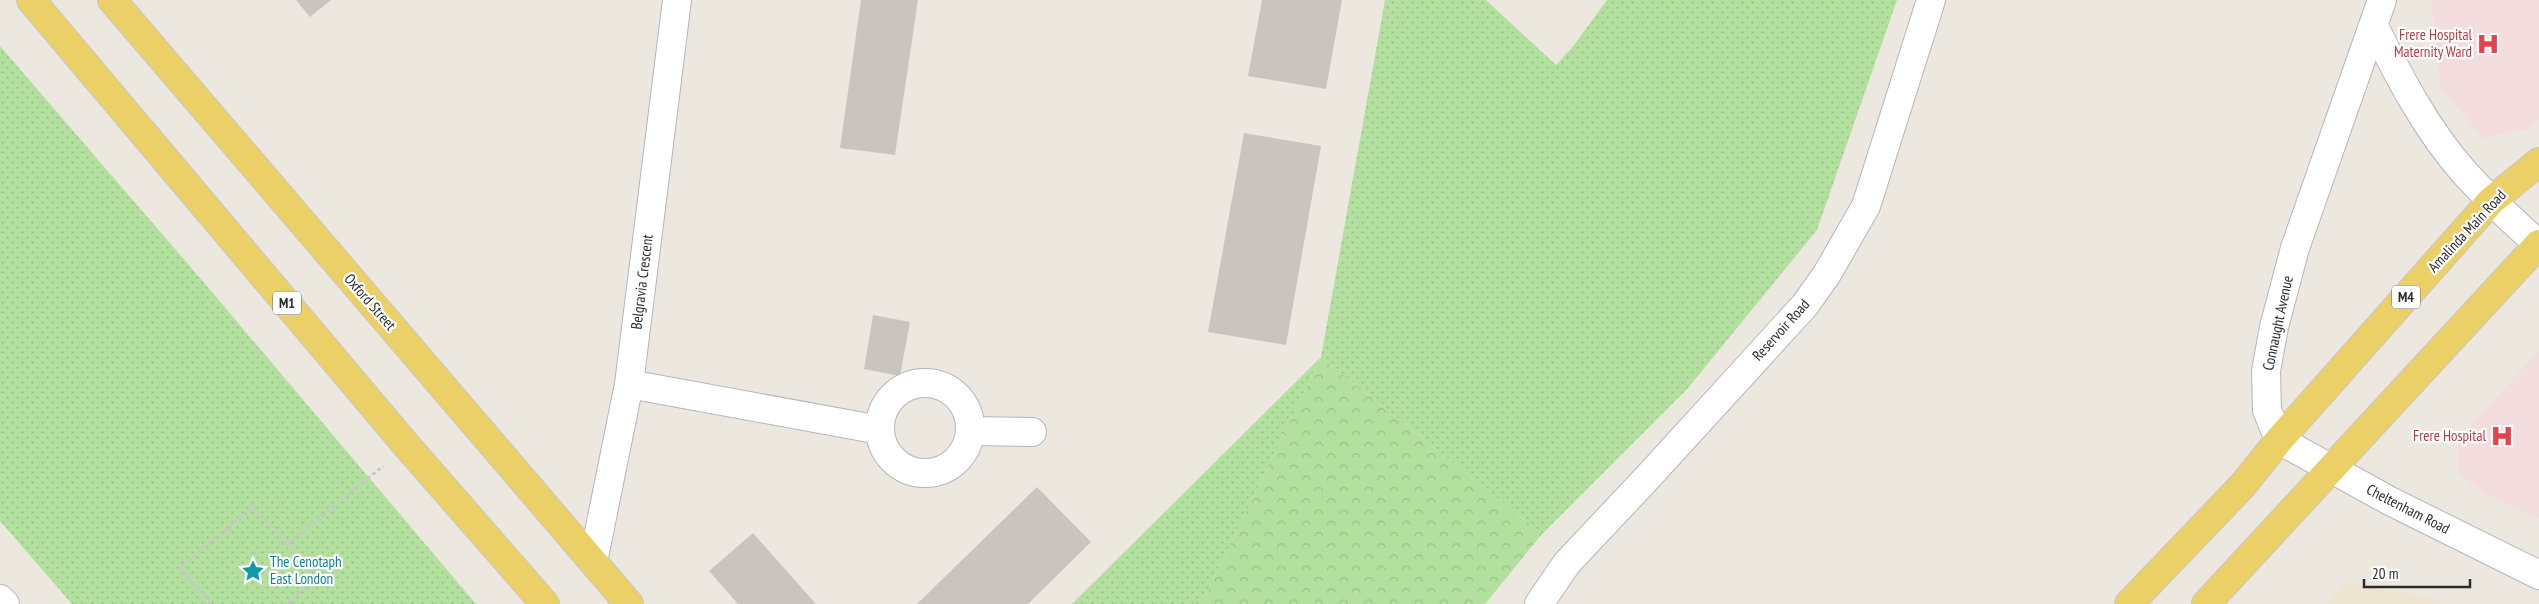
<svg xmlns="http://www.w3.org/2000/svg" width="2539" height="604" font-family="'PT Sans Narrow',sans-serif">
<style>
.education{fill:#ede5d0}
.medical{fill:#f3ddde}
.green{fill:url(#green-dots)}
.forest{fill:url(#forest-crowns)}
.building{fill:#c9c4bf}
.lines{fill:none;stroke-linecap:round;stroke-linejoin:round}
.minor-casing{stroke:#b3b5bf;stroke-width:30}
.major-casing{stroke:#c8c8c8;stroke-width:30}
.path{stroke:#c8c8c8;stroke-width:3;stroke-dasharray:4 2.5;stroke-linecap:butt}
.minor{stroke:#fff;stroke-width:28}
.major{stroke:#ead067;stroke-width:28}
.labels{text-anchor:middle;stroke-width:4.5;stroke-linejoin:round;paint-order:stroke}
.shield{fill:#fff;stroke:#6b6b6b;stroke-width:1}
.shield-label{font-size:14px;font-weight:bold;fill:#2c2c2c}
.health-label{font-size:15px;fill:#be3a42;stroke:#fff;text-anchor:end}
.street-label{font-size:15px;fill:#2c2c2c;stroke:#fff}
.culture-label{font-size:15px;fill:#0d838f;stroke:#fff;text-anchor:start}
</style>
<defs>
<pattern id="green-dots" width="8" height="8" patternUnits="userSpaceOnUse" patternTransform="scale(1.25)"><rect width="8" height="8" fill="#b3e09f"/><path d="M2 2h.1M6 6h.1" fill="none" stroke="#9ac089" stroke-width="1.8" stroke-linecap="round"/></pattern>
<pattern id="forest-crowns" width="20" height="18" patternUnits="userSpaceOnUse" patternTransform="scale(1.25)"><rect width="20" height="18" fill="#b3e09f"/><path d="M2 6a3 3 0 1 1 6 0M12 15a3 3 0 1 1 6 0" fill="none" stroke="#9ac089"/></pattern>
</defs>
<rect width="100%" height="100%" fill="#ede8df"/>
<path class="education" d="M2347 583 2428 597 2441 604H2327Z"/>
<path class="medical" d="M2431 0H2539V119L2528 129 2483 138 2441 88Z
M2539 351V519L2482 492 2458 472 2457 448 2472 424Z"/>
<path class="green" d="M1385 0H1486L1556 65 1574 45 1607 0H1897L1817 230 1688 388 1542 534 1321 357 1207 593 1194 604H1072L1321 357Z
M0 46 200 278 476 604H72L0 521Z"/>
<path class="forest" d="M1321 357 1542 534 1485 604H1194L1207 593Z"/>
<path class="building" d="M296 0H331L310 17Z
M861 0H918L895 155 840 148Z
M1262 0H1342L1326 89 1248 76Z
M1244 133 1321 146 1286 345 1208 332Z
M873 315 910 322 900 376 864 369Z
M1037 487 1091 542 1028 604H917Z
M753 533 816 604H738L709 571Z"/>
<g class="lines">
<defs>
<path id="minor" d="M2382 0 2295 248 2274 327 2266 371 2267 410 2279 440 2390 501 2539 575
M2374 26C2399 77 2426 129 2464 172 2487 198 2513 221 2538 244
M880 428a45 45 0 1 1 90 0a45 45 0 1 1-90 0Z
M629 384 880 430
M970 431 1032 432
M593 562 629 384 677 0
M0 599 5 604
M1539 604 1567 563 1648 477 1805 305 1827 274 1866 206 1931 0"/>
<path id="major" d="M31 0 407 446 545 604
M112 0 629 604
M2129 604 2243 485 2279 440 2491 201 2539 162
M2206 604 2539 244"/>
</defs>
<use href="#minor" class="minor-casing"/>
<use href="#major" class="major-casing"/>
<path class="path" d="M287 545 383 466
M211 604 180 568 254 506 316 579 286 604"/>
<use href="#minor" class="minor"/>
<use href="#major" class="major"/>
</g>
<defs>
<symbol id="hospital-bare" viewBox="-9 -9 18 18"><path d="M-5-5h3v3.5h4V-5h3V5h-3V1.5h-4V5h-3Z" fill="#e0444e" stroke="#fff" stroke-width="2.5" paint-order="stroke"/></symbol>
<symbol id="sight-bare" viewBox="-9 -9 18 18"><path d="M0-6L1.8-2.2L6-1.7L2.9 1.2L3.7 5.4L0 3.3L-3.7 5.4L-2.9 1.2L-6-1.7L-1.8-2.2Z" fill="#0f9aa8" stroke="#fff" stroke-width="2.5" paint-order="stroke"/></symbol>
</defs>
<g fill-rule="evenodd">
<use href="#hospital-bare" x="2472" y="28" width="32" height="32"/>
<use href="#hospital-bare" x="2486" y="420" width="32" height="32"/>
<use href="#sight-bare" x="237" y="555" width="32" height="32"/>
</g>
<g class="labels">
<g class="shield">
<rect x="2392" y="285.5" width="28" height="23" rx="4"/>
<rect x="273" y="291.5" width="28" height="23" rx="4"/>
</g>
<g class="shield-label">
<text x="2406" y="302">M4</text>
<text x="287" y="308">M1</text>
</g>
<g class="health-label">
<text x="2472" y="40">Frere Hospital<tspan x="2472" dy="17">Maternity Ward</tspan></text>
<text x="2486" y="441">Frere Hospital</text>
</g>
<g class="street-label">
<text transform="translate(2467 231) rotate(-47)" y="5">Amalinda Main Road</text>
<text transform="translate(642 282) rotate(-83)" y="5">Belgravia Crescent</text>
<text transform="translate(370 302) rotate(49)" y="5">Oxford Street</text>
<text transform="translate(2278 323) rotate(-78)" y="5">Connaught Avenue</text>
<text transform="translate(1781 330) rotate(-48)" y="5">Reservoir Road</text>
<text transform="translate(2408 509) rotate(27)" y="5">Cheltenham Road</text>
</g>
<g class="culture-label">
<text x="270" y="567">The Cenotaph<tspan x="270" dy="17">East London</tspan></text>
</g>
</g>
<path d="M2364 579v8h106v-8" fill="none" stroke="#2c2c2c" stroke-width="2.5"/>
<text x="2372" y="579" font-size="15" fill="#2c2c2c" stroke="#ffffff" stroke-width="4" paint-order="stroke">20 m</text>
</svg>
